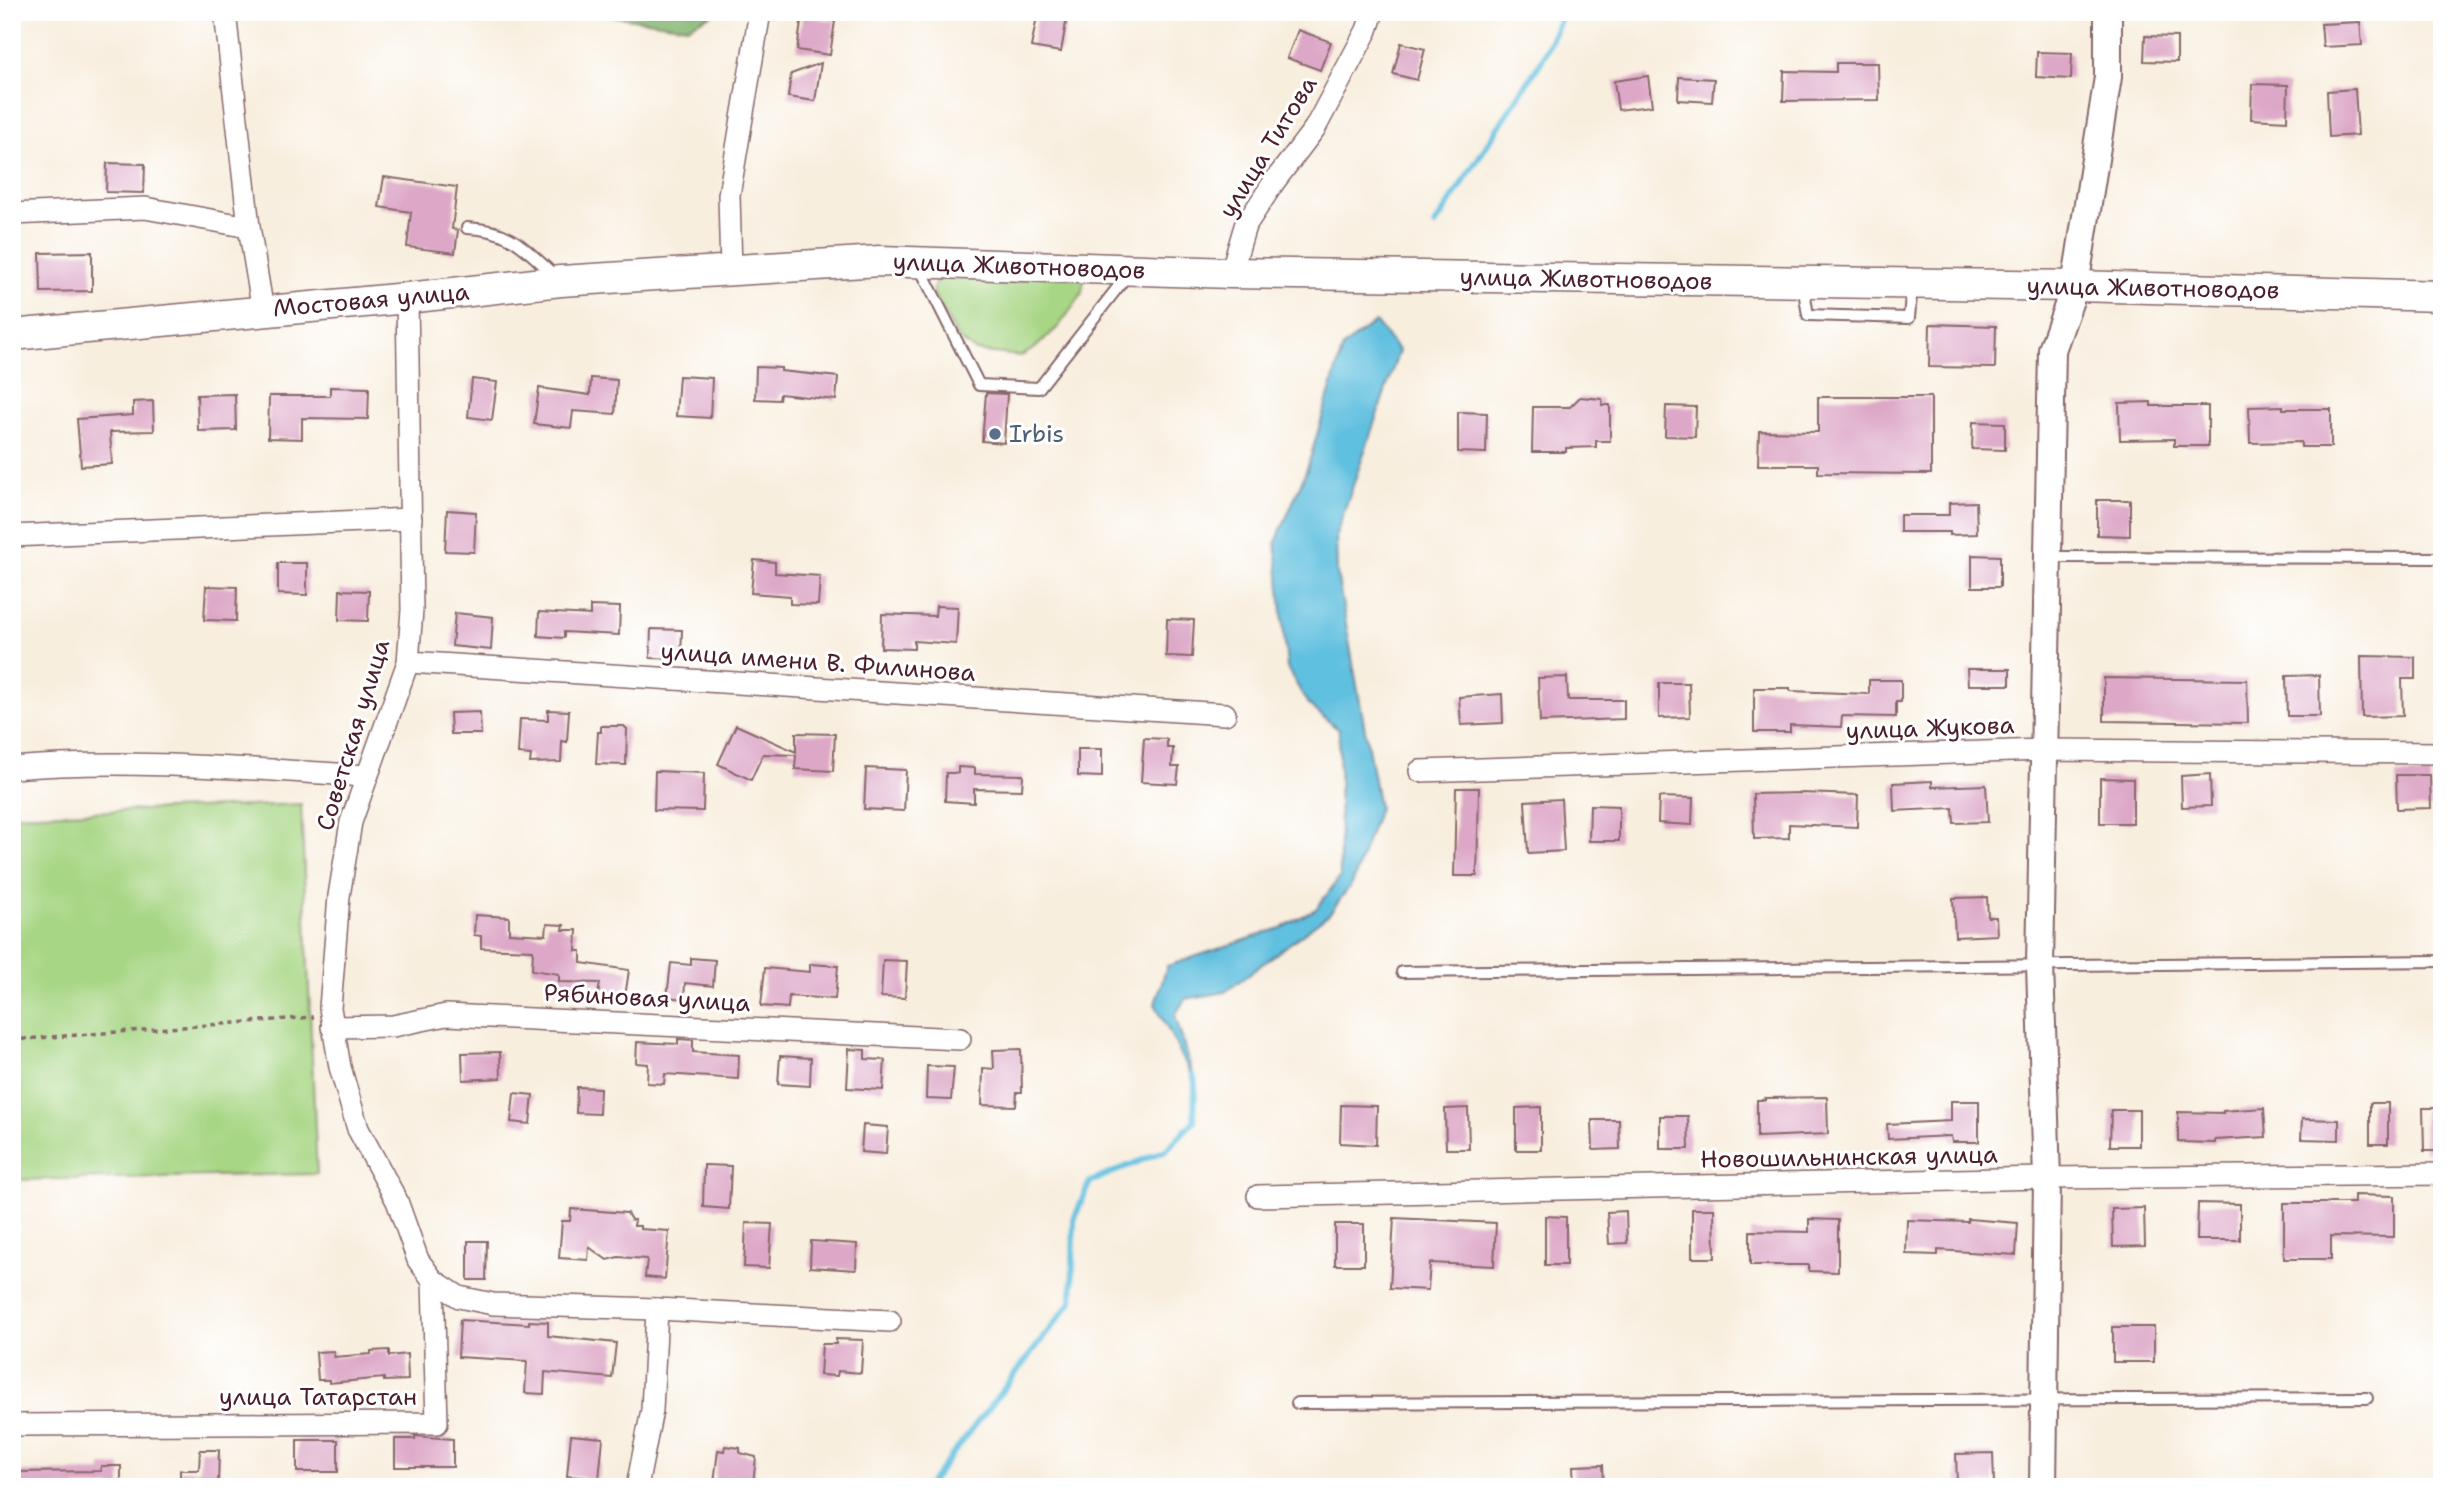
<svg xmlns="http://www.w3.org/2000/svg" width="2454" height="1499" viewBox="0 0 2454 1499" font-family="'Shantell Sans',sans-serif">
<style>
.green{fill:#a7d684;stroke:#787a58;stroke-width:2}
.forest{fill:#85b772;stroke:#686b4e;stroke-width:2}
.water{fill:#61c0df;stroke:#567085;stroke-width:2}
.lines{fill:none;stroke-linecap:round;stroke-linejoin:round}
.stream{stroke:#61c0df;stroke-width:6}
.building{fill:#dda8c7}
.service-casing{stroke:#87676a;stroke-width:14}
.minor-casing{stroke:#87676a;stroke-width:24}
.tertiary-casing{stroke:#87676a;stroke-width:30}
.secondary-casing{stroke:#87676a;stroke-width:33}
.path{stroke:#87676a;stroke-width:3.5;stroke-dasharray:5 5;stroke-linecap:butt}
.service{stroke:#fff;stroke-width:10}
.minor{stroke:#fff;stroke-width:21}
.tertiary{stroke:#fff;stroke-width:26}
.secondary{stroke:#fff;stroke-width:30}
.service-dot{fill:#5c6f8a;stroke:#fff;stroke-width:2.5}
.labels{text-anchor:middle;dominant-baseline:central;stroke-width:6;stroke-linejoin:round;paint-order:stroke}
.street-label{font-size:24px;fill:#4a1f2b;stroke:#fff}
.service-label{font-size:24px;fill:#4e5e75;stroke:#fff;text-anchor:start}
</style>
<rect width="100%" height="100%" fill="#fff"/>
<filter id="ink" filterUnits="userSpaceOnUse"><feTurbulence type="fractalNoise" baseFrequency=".0143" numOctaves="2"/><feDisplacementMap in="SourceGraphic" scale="14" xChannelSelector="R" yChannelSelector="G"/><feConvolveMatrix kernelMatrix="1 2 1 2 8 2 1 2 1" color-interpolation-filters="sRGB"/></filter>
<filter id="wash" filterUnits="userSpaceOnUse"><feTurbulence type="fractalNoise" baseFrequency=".00686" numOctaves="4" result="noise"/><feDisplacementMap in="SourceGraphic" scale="28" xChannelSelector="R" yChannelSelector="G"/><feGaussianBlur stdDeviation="1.57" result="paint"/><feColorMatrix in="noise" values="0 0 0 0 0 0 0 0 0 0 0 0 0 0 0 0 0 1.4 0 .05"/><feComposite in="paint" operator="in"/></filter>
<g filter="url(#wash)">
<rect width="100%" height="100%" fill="#f8eede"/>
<g class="green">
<polygon points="944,273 1085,277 1081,295 1059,326 1034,349 1021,356 976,351 958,338 933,293 935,283"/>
<polygon points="301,804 317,1174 12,1180 12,815"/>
</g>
<polygon class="forest" points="585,12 717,12 687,27"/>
<polygon class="water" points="1375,322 1399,351 1336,535 1337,574 1379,808 1353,882 1329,914 1225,992 1185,999 1175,1015 1195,1082 1155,1004 1167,966 1281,928 1316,909 1340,877 1339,730 1308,704 1287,668 1276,542 1307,469 1343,347"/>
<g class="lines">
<g class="stream">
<polyline points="1435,225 1542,60 1564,12"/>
<polyline points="927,1487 1072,1301 1074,1219 1090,1182 1166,1150 1194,1121 1195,1082 1193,1075"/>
</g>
</g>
<g id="blocks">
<g class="building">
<polygon points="1038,12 1067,17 1061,52 1031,47"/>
<polygon points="802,16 835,21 830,55 797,50"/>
<polygon points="2360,22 2362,45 2323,47 2321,24"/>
<polygon points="1298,30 1331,42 1320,70 1287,58"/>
<polygon points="2145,36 2177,37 2177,62 2144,61"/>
<polygon points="1401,43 1425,49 1417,80 1393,74"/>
<polygon points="2037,52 2072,53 2071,79 2036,77"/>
<polygon points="821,63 815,101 788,97 791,74"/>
<polygon points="1836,63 1878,63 1879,100 1783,101 1784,71 1836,72"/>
<polygon points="1648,76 1652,106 1618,110 1614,81"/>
<polygon points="1679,77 1714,79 1712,102 1678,100"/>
<polygon points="2252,84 2288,85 2287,121 2251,119"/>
<polygon points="2355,89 2358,135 2329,137 2327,91"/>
<polygon points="107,163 145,164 144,193 106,192"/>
<polygon points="384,177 457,187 452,229 458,230 455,253 407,247 411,212 379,207"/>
<polygon points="92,252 92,291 41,292 40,253"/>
<polygon points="1930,324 1996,326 1995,368 1929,367"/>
<polygon points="756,367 781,368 781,371 838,377 836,400 780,394 779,400 755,399"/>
<polygon points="679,376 712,378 710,418 676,416"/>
<polygon points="591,378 617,380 615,414 573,411 571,428 534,424 539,388 590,395"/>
<polygon points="472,379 497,382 492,420 468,417"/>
<polygon points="330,387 369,388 368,419 302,418 302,439 268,438 269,396 330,396"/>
<polygon points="986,393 1007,394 1004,443 982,441"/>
<polygon points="235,394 236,430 198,431 197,395"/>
<polygon points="1580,397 1602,399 1602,405 1610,405 1610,441 1596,441 1596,447 1566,448 1566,452 1532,452 1533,407 1570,407"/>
<polygon points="1818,397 1931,397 1931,474 1818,473 1818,465 1758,465 1759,431 1818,432"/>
<polygon points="153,401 154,431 110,432 112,464 81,466 77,419 133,415 133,402"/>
<polygon points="2151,402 2151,406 2208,406 2208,446 2174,446 2174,439 2120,440 2119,403"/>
<polygon points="1666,406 1696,407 1695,437 1665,436"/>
<polygon points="2283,406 2283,409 2331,409 2331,447 2301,447 2301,442 2250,443 2249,407"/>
<polygon points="1458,412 1487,413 1486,453 1458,452"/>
<polygon points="1973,422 2005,423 2005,450 1972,449"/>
<polygon points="2097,500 2130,500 2130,536 2097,535"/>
<polygon points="1976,502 1977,534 1950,535 1950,532 1900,532 1900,515 1949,515 1949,503"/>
<polygon points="447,510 476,512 474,552 445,551"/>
<polygon points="1972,555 2000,556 2000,587 1972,587"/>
<polygon points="754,560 775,562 775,573 820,576 818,605 790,604 790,596 751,593"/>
<polygon points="278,563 307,563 307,595 278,594"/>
<polygon points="206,586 237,587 236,621 204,620"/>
<polygon points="340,590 369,591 368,621 339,620"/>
<polygon points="590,606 620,607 619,635 564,632 564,638 538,636 539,612 590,615"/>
<polygon points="936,606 958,607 956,644 914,641 914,649 881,648 882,614 935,616"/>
<polygon points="455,613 493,617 491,650 452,646"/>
<polygon points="1167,619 1194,620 1192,657 1166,656"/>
<polygon points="651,629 682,630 681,659 650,658"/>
<polygon points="2361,656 2415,657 2415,679 2402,679 2403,716 2362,717"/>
<polygon points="1967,669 2010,669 2010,685 1968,685"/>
<polygon points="2319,675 2320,716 2287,716 2286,676"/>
<polygon points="1567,677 1568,700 1624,700 1624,719 1540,722 1538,678"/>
<polygon points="2104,678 2247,680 2248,723 2104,721"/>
<polygon points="1869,680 1901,680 1901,702 1896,702 1896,717 1842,716 1841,727 1790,725 1790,732 1754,732 1754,688 1790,688 1790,691 1869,694"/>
<polygon points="1659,683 1689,683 1690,717 1659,718"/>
<polygon points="1502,694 1503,723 1461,725 1459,697"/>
<polygon points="548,710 569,711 567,742 562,741 561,762 530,763 531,755 518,754 520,719 548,720"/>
<polygon points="480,712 481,734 451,734 450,713"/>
<polygon points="736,725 796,752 796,733 835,734 833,771 795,769 796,755 763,754 751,780 718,764"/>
<polygon points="601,726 624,726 627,729 626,765 596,764 598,732 601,732"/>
<polygon points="1144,738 1167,739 1167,748 1173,748 1172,767 1179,767 1177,784 1141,782"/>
<polygon points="1078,749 1102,749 1102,777 1078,776"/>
<polygon points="958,767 975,768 975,774 1023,775 1022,790 974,789 974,803 945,801 946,773 958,773"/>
<polygon points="866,768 906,770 904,811 864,809"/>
<polygon points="655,771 704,773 703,811 654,810"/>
<polygon points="2210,774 2211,806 2182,807 2181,776"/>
<polygon points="2396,775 2430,775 2431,808 2397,809"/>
<polygon points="2100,778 2133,779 2133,823 2100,823"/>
<polygon points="1932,781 1932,787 1986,785 1988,822 1954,823 1953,808 1894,811 1893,783"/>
<polygon points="1456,788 1479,788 1477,876 1454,876"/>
<polygon points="1801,793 1858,795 1857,827 1789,824 1789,838 1754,839 1753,794"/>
<polygon points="1659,797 1693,798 1692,825 1658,823"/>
<polygon points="1561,799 1564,851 1528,853 1525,801"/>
<polygon points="1590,805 1619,806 1619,841 1589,841"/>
<polygon points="1987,897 1988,917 1996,917 1997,935 1955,937 1953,898"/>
<polygon points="475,915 509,917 509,933 546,935 547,924 564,925 563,930 577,930 576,951 581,951 581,963 629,970 624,1004 597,1001 600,983 559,982 559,974 532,970 533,950 481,948 481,936 474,935"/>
<polygon points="691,958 715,960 713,986 685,983 684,999 667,997 671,963 691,965"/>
<polygon points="883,960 907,961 905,998 881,997"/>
<polygon points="810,964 838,966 835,999 789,996 788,1008 761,1006 765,968 810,972"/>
<polygon points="678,1039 693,1040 693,1052 739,1055 738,1079 665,1074 664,1084 647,1083 648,1064 636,1063 637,1042 678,1044"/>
<polygon points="849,1049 865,1050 865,1059 885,1060 883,1090 847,1088"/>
<polygon points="1021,1049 1022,1092 1017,1092 1016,1106 982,1105 983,1068 994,1069 993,1050"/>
<polygon points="500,1052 501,1078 463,1080 462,1053"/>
<polygon points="780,1056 811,1058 810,1086 778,1084"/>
<polygon points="927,1066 954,1067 951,1100 926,1099"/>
<polygon points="577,1087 600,1088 599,1114 576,1113"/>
<polygon points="514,1093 533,1095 530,1124 511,1122"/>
<polygon points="1827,1097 1828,1134 1757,1137 1757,1100 1765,1100 1765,1098"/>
<polygon points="1951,1101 1979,1101 1979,1142 1952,1142 1951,1136 1888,1139 1887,1124 1951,1121"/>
<rect x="2370" y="1103" width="18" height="41"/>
<polygon points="1341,1105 1377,1106 1376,1145 1340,1143"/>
<polygon points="1541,1107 1541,1150 1516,1150 1516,1108"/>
<polygon points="1468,1108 1469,1149 1446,1149 1445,1109"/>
<polygon points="2264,1108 2266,1137 2215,1140 2215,1143 2178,1142 2178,1112 2223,1113 2223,1111"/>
<polygon points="2423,1108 2442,1108 2442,1151 2424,1151"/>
<polygon points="2111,1110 2139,1110 2139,1146 2110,1146"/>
<polygon points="1660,1116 1688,1116 1689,1149 1660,1149"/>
<polygon points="2302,1119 2339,1120 2339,1140 2301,1139"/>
<polygon points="1592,1120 1619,1120 1620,1149 1593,1150"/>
<polygon points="863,1125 888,1127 886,1154 861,1152"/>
<polygon points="704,1165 731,1166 729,1209 703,1207"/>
<polygon points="2354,1195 2394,1196 2394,1237 2331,1236 2331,1259 2284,1259 2284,1203 2354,1203"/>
<polygon points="2198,1203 2240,1204 2240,1240 2197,1240"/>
<polygon points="2144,1208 2145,1246 2113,1247 2112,1209"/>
<polygon points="571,1209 627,1213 631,1220 635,1220 634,1226 640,1226 640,1229 669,1231 665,1279 645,1277 647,1259 618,1257 607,1260 589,1247 588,1260 559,1258 562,1221 570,1221"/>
<polygon points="1692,1209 1714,1209 1715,1258 1692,1258"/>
<polygon points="1626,1211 1627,1243 1609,1244 1607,1212"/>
<polygon points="1545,1216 1566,1217 1566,1265 1545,1265"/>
<polygon points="1394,1218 1496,1223 1494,1266 1430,1263 1428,1290 1390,1288"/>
<polygon points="1809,1219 1838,1220 1838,1272 1809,1271 1809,1265 1750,1265 1750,1231 1809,1232"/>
<polygon points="1968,1219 2018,1223 2016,1255 1938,1250 1938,1255 1906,1254 1907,1220 1968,1222"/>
<polygon points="746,1223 772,1224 769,1268 744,1267"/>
<rect x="1335" y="1224" width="29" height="41"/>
<polygon points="468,1241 487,1241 486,1280 468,1280"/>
<polygon points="811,1241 857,1244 856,1270 810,1267"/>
<polygon points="460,1320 529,1324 529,1321 548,1322 548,1336 616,1343 612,1378 545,1372 544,1394 525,1393 527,1361 458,1357"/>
<rect x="2113" y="1327" width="41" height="35"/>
<polygon points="836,1339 863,1340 861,1373 838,1371 837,1376 820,1375 822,1344 836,1344"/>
<polygon points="389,1350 389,1356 407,1354 408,1380 384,1381 384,1378 329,1383 329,1380 318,1380 316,1352 334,1351 334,1357 371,1354 371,1351"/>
<polygon points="571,1435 603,1438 599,1479 567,1476"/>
<polygon points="415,1436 453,1439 453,1467 395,1467 395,1439 415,1439"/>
<rect x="297" y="1440" width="41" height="32"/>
<polygon points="725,1446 740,1448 740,1453 756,1457 753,1484 744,1484 744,1487 714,1483 718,1450 724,1451"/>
<polygon points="200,1450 219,1450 218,1487 180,1487 180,1470 199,1470"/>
<polygon points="1993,1453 1994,1483 1957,1484 1956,1454"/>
<polygon points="1603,1465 1604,1487 1574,1487 1573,1466"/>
<polygon points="101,1466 121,1466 121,1487 12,1487 12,1472 101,1471"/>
</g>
</g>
</g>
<g filter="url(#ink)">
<use href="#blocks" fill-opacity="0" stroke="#87676a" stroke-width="2"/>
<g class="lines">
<defs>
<g id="service">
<path d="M467 228C513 230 524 248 556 277"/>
<polyline points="918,264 979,385 1039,388 1129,273"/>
<polyline points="1803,285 1808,315 1909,318 1912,284"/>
<polyline points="2048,557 2442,558"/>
<polyline points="1402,972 2442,961"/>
<polyline points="1297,1403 2367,1398"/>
</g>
<g id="minor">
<polyline points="225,12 249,227 263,311"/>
<polyline points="12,214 145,208 249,227"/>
<polyline points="731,271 729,195 760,12"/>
<polyline points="1231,273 1245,226 1274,182 1315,128 1367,30 1373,12"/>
<polyline points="407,298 412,610 408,662 351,822 339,896 330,1008 340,1067 358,1129 397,1201 418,1260 433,1280"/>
<polyline points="12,536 411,519"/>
<polyline points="408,662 1225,714"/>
<path d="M12 768C129 758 249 769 366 776"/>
<polyline points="1420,771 2043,750 2442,753"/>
<polyline points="332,1027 393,1026 446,1015 960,1039"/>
<polyline points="1258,1196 2047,1178 2442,1174"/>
<polyline points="12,1425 437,1423 433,1280 459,1297 493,1304 657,1309 890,1321"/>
<polyline points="637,1487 652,1410 657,1309"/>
</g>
<polyline id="tertiary" points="2043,1487 2047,1178 2040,965 2052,350 2075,286 2108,77 2108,12"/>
<polyline id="secondary" points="12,335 407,298 561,281 880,261 1231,273 2075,286 2442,296"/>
</defs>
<use href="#service" class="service-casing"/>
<use href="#minor" class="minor-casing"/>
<use href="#tertiary" class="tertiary-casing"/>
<use href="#secondary" class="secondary-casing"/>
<polyline class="path" points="12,1040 314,1017"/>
<use href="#service" class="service"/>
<use href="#minor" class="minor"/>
<use href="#tertiary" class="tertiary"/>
<use href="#secondary" class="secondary"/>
</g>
</g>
<circle class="service-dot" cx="995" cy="434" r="7"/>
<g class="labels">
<g class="street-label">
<text transform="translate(1268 147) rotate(-58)">улица Титова</text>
<text transform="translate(1019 266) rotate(2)">улица Животноводов</text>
<text transform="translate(1586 279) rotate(1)">улица Животноводов</text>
<text transform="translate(2153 288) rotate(1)">улица Животноводов</text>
<text transform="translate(371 300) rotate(-5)">Мостовая улица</text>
<text transform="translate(818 662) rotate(4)">улица имени В. Филинова</text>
<text transform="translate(1930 728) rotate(-2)">улица Жукова</text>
<text transform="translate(353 735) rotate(-73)">Советская улица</text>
<text transform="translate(647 998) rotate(3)">Рябиновая улица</text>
<text transform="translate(1849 1157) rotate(-1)">Новошильнинская улица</text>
<text x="318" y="1397">улица Татарстан</text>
</g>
<g class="service-label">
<text x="1009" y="434">Irbis</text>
</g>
</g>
<rect width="2454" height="1499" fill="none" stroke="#fff" stroke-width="42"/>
</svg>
